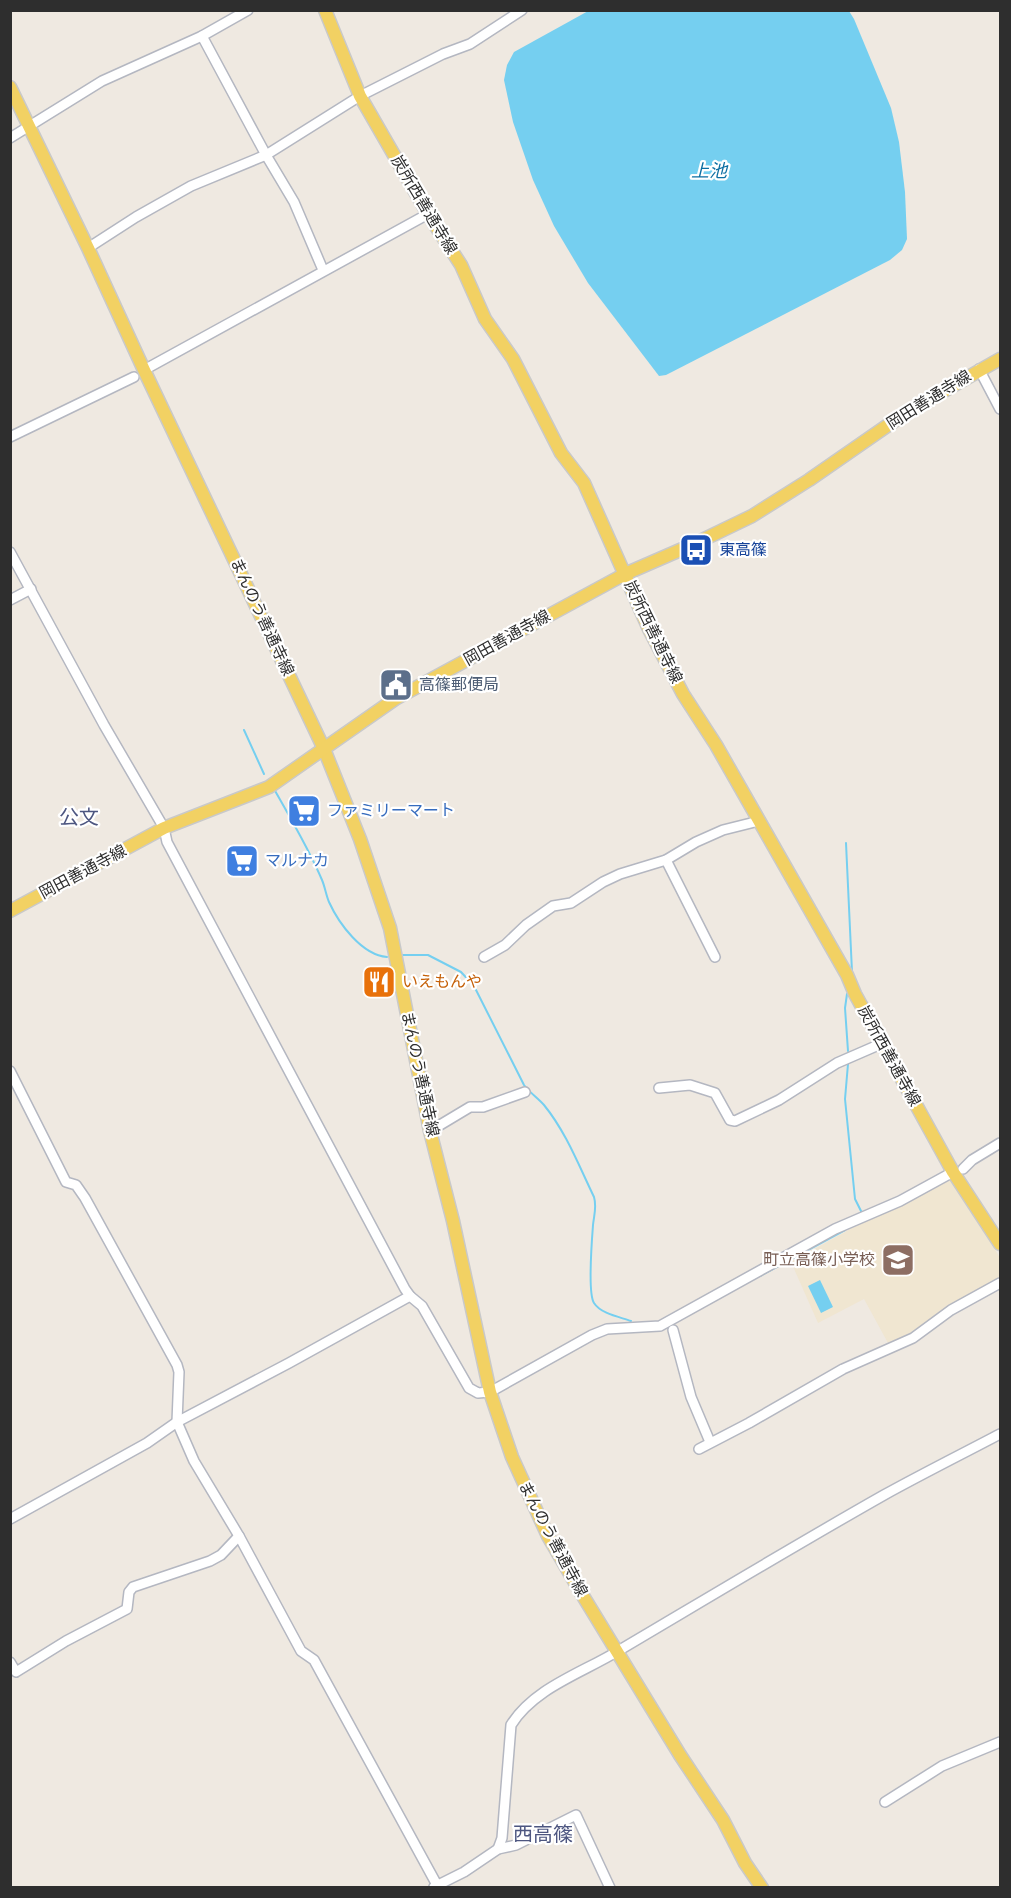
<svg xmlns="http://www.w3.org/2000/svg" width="1011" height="1898" viewBox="0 0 1011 1898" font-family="'Source Sans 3','Noto Sans JP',sans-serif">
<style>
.education{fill:#f0e6d1}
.water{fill:#75cff0}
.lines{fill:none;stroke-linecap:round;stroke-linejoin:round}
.stream{stroke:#75cff0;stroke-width:2}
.minor-casing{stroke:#b4b7c1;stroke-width:12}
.major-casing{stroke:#c9c9c9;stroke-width:15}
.minor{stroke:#fff;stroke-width:9}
.major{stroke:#f2d163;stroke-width:12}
.labels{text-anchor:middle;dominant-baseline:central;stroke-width:4.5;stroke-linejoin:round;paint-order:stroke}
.street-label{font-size:16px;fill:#2e2e2e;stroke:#fff}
.transit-label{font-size:16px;fill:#164399;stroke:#fff;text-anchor:start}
.service-label{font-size:16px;fill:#4e5e75;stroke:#fff;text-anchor:start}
.shop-label{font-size:16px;fill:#366cbe;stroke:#fff;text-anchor:start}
.food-label{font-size:16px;fill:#c56008;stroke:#fff;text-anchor:start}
.education-label{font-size:16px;fill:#785e54;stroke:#fff;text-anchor:end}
.water-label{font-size:18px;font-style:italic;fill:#0d6fa3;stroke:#fff}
.quarter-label{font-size:20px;fill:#4d5680;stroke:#fff}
</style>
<rect width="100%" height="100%" fill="#efe9e1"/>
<polygon class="education" points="953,1179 1000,1258 1000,1281 910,1335 888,1343 864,1299 818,1323 791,1262 863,1222"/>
<g class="water">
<polygon points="590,10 849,11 854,19 891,108 899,142 905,192 907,239 902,250 890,260 666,375 659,376 588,283 554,226 533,180 513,122 504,80 507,65 514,52"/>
<polygon points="820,1280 833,1307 821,1313 808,1286"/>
</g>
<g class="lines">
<g class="stream">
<polyline points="244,730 264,774"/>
<path d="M274 789C291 819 309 849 322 880 325 887 326 895 329 902 339 924 362 955 387 957"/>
<polyline points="846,843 852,972"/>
<path d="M400 955H428L461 972 474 986 524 1085C530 1093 538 1098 544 1105 566 1132 579 1166 594 1197 597 1207 594 1215 593 1225 592 1238 588 1294 594 1303 601 1314 620 1317 631 1321"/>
<polyline points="847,994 845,1008 848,1051"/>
<polyline points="848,1064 845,1099 855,1199 862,1213"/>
<polyline points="760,1276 845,1230"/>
<polyline points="642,1331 657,1331"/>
</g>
<defs>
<g id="minor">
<polyline points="202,36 266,155 294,202 323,270"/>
<polyline points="10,138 102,81 202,36 248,10"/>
<polyline points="88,248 136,217 191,186 266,155 360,96 443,54 470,44 522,10"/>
<polyline points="979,369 1000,409"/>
<polyline points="144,370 428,214"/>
<polyline points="10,437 134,377"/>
<polyline points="10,552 104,725 164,828 167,842 405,1289 410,1296 422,1306 469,1388 478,1393 490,1392 592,1335 607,1329 660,1326 835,1229 900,1201 953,1172"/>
<polyline points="10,600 31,589"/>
<polyline points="666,860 715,957"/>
<polyline points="484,957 505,945 526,925 553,906 571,903 603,882 620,874 666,860 696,842 723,830 759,821"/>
<polyline points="10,1071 66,1182 76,1185 85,1198 177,1365 179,1372 177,1422 194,1461 239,1536 301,1651 314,1660 437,1885"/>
<polyline points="659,1088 690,1085 715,1093 730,1120 735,1121 779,1100 837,1063 883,1043"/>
<polyline points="430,1131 470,1107 483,1107 525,1092"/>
<polyline points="963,1169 972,1160 1000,1143"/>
<polyline points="673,1330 691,1397 710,1442"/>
<polyline points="699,1449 749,1423 843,1369 913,1338 951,1310 1000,1283"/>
<polyline points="10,1519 147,1443 177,1422 289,1363 410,1296"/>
<polyline points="10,1662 16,1672 66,1641 127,1609 129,1592 133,1587 210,1561 221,1555 239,1536"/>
<polyline points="885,1802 942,1766 1000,1742"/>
<path d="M498 1849 502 1838 511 1725C534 1688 582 1673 618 1651 706 1599 794 1546 884 1495 922 1474 962 1454 1000 1434"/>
<polyline points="434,1887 464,1872 498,1849 516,1845 576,1815 610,1888"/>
</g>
<g id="major">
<polyline points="325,10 360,96 428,214 461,265 485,319 513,359 561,453 584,483 649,629 683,694 716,745 847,975 855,994 953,1172 1000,1244"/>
<polyline points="10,87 88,248 144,370 324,749 360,839 390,928 430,1131 453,1221 490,1392 512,1457 548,1536 580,1591 680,1755 723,1820 745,1863 762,1888"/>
<polyline points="10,911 164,828 269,787 395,699 625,574 694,544 752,516 809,480 907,412 1000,359"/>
</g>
</defs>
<use href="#minor" class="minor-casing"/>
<use href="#major" class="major-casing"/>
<use href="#minor" class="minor"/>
<use href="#major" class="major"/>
</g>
<defs>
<symbol id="bus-square" viewBox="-11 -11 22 22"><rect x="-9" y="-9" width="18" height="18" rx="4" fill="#1a4fb4" stroke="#fff"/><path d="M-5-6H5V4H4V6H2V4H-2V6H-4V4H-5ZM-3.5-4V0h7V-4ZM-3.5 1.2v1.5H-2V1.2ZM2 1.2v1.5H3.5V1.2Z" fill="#fff"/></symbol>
<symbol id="civic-square" viewBox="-11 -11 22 22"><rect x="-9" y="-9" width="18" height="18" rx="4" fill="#5c6f8a" stroke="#fff"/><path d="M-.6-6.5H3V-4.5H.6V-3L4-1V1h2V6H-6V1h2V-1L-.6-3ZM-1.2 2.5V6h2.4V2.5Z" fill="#fff"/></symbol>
<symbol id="supermarket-square" viewBox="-11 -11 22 22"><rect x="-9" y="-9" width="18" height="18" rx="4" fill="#3f7fe0" stroke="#fff"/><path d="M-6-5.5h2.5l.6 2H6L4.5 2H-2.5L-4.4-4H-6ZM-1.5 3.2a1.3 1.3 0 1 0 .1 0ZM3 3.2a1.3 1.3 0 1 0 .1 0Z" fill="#fff"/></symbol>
<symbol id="restaurant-square" viewBox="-11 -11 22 22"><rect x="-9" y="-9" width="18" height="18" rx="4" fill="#e8710a" stroke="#fff"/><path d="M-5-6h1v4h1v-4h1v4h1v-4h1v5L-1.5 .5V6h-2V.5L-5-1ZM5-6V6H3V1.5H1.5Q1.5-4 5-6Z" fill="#fff"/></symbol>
<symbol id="school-square" viewBox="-11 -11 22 22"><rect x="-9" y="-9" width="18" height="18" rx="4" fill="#8d6e63" stroke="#fff"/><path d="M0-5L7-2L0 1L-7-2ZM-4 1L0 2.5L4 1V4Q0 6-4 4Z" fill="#fff"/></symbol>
</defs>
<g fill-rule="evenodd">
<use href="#bus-square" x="677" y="531" width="38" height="38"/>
<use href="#civic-square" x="377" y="666" width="38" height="38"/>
<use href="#supermarket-square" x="285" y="792" width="38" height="38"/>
<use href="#supermarket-square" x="223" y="842" width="38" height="38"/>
<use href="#restaurant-square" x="360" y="963" width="38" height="38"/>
<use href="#school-square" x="879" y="1241" width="38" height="38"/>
</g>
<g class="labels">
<g class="street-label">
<text transform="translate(424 205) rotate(59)">炭所西善通寺線</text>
<text transform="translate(929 400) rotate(-32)">岡田善通寺線</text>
<text transform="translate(262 617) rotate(65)">まんのう善通寺線</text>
<text transform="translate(653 632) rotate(64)">炭所西善通寺線</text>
<text transform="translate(507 638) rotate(-29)">岡田善通寺線</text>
<text transform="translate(83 872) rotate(-28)">岡田善通寺線</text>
<text transform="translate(889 1056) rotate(61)">炭所西善通寺線</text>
<text transform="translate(420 1074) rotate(78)">まんのう善通寺線</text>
<text transform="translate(553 1539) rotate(62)">まんのう善通寺線</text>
</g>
<g class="transit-label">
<text x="719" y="550">東高篠</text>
</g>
<g class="service-label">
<text x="419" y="685">高篠郵便局</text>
</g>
<g class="shop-label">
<text x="327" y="811">ファミリーマート</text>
<text x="265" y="861">マルナカ</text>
</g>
<g class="food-label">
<text x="402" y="982">いえもんや</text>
</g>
<g class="education-label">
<text x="875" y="1260">町立高篠小学校</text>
</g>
<g class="water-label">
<text x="709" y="171">上池</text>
</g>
<g class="quarter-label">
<text x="79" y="818">公文</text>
<text x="543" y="1835">西高篠</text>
</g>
</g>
<rect width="1011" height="1898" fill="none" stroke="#2e2e2e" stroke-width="24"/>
</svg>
